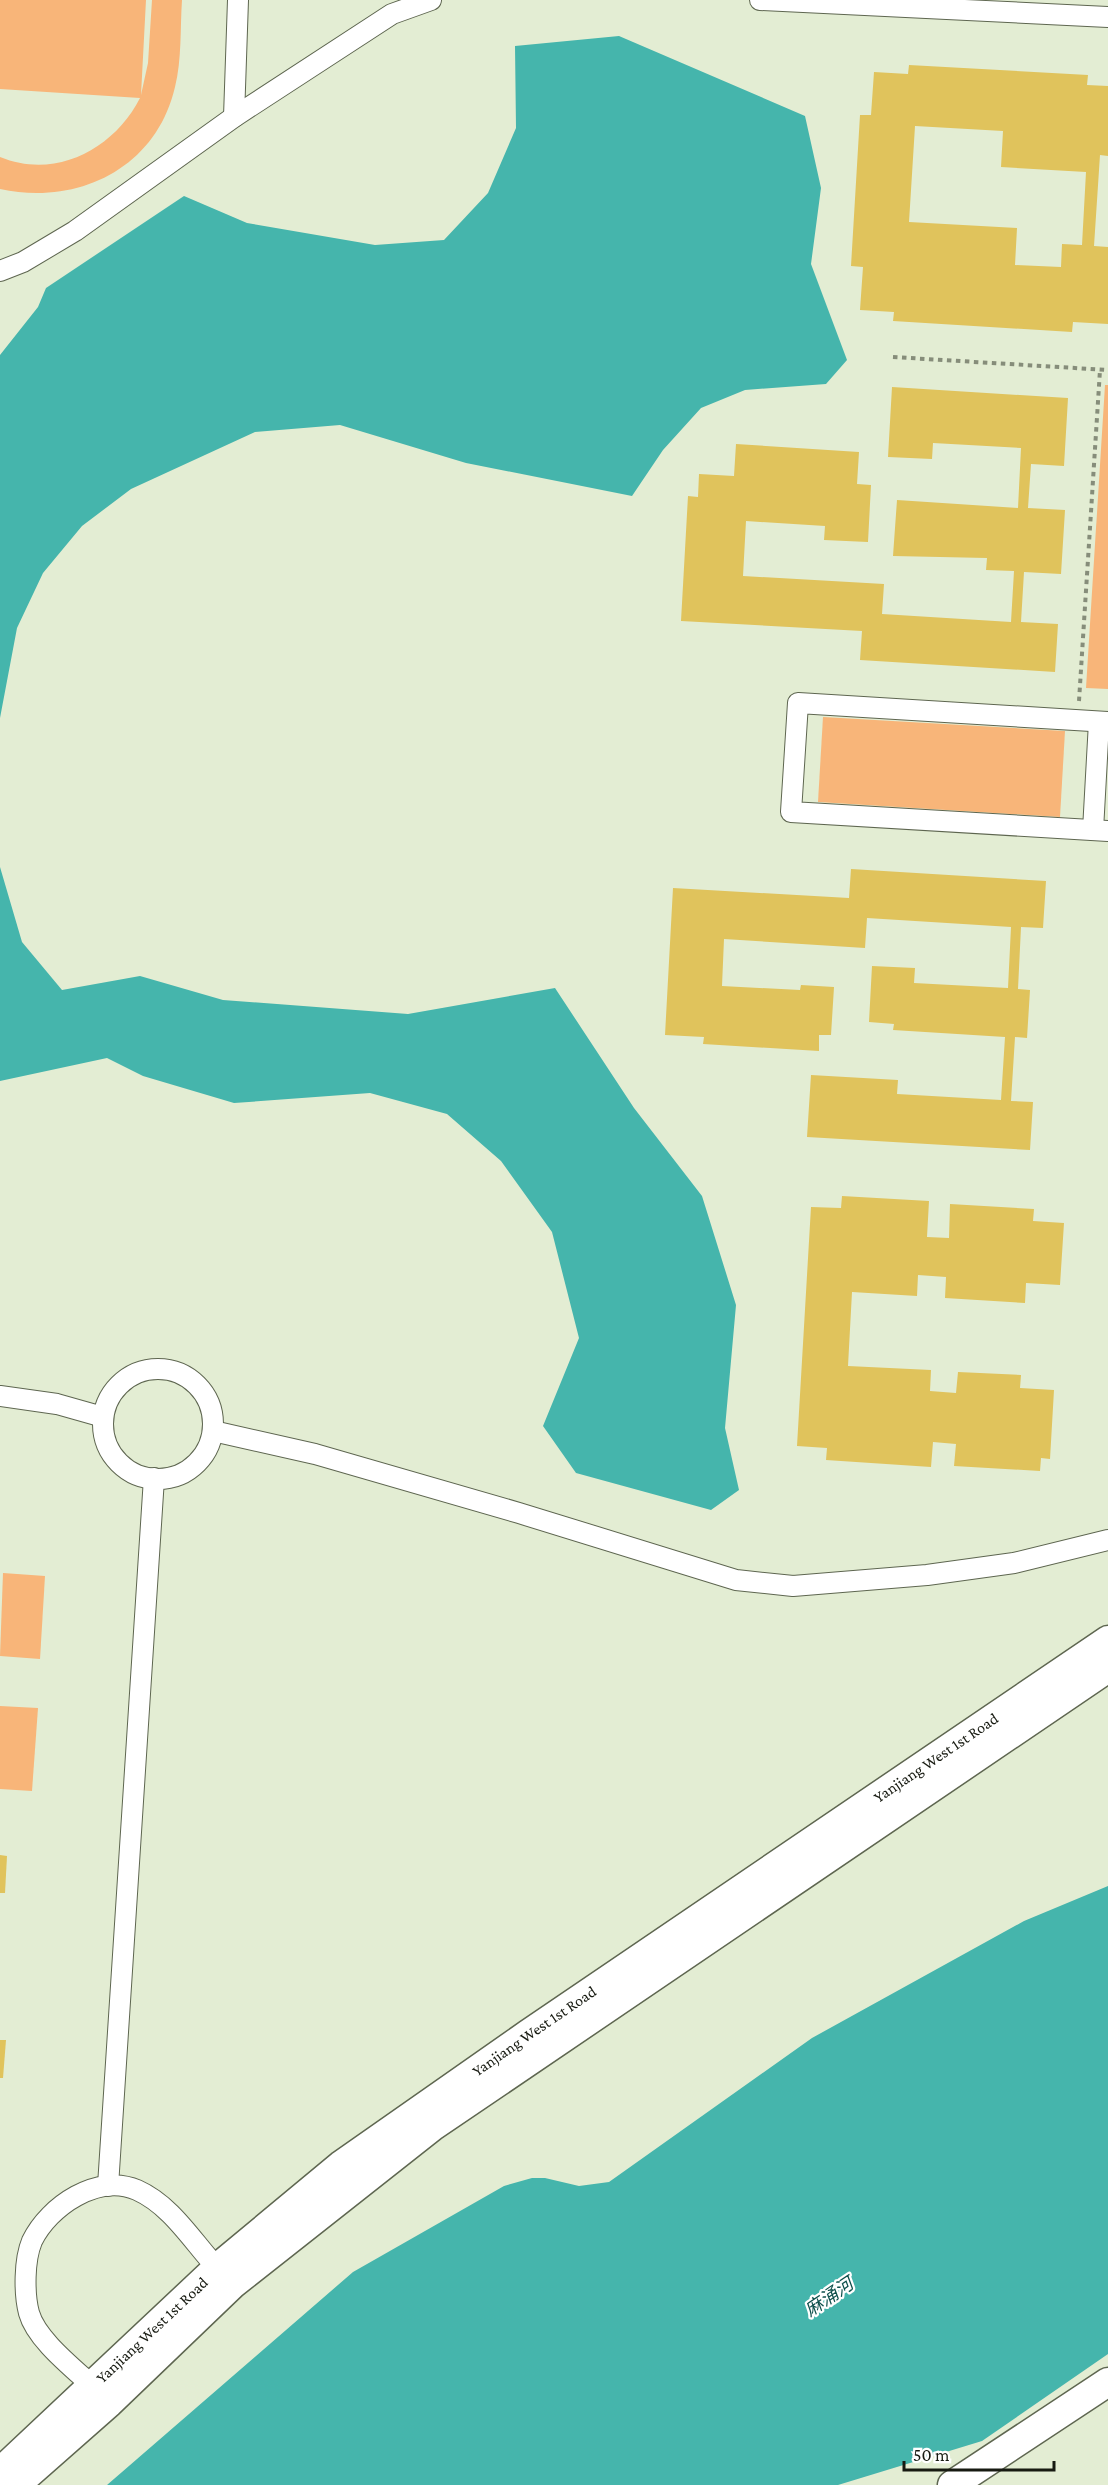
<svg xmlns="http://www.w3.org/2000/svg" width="1108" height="2485" viewBox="0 0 1108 2485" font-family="'Crimson Pro','Noto Sans SC',serif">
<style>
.green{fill:#f8b579}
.water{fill:#45b5ac}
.building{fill:#e0c35c;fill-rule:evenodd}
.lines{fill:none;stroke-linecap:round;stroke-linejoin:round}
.street-casing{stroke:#5e6650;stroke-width:22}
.secondary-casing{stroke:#5e6650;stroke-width:31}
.path{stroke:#868d7a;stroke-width:4;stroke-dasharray:4.5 4.5;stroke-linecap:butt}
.street{stroke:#fff;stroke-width:20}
.secondary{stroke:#fff;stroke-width:28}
.labels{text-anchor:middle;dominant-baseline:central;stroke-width:4.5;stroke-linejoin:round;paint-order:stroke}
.street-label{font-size:16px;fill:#171a11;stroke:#fff}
.water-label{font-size:18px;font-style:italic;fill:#0d4f4b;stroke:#fff}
</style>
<rect width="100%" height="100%" fill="#e3edd3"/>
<g class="green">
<path d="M0 0H146L141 95 148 63 152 0H182C180 29 182 59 175 87 156 169 77 206 0 189V157C56 180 114 149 140 98L0 89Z"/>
<polygon points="1105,385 1108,385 1108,689 1086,688"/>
<polygon points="823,717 1065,731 1060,817 818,802"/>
<polygon points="3,1573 45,1576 40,1659 0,1656"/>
<polygon points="0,1706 38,1708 32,1791 0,1789"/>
</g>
<g class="water">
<polygon points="619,36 805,116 821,188 811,264 847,360 826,384 745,390 701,408 663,450 632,496 466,463 340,425 255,432 131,489 82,526 43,573 17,628 0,718 0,355 38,307 46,288 184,196 247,223 375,245 444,240 488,193 516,128 515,46"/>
<polygon points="0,867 22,942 62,990 140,976 223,1000 408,1014 555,988 634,1108 702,1196 736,1305 725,1428 739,1490 711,1510 576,1473 543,1426 579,1338 552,1232 501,1161 447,1114 370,1093 234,1103 143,1076 107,1058 0,1081"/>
<polygon points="1108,1886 1108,2354 982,2441 838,2485 107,2485 353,2272 504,2186 532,2178 545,2178 579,2186 609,2182 812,2038 1024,1921"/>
</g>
<g class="building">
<path d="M909 65 1088 75 1087 85 1108 86V156L1100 155 1094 246 1108 247V324L1073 322 1072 332 893 321 894 312 860 310 863 267 851 266 860 115H871L874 72 908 74ZM915 126 1003 131 1001 167 1086 172 1082 245 1062 244 1061 267 1015 265 1017 228 909 222Z"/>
<polygon points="892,387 1068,398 1064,466 1031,464 1028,508 1065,510 1061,574 1024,572 1021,622 1058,624 1055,672 860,660 862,631 681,621 688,496 698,497 699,474 734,476 736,444 859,452 857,484 871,485 868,542 824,540 825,526 746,521 743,576 884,584 882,614 1011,622 1014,571 986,570 987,558 893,556 897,500 1018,508 1021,448 933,443 932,459 888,457"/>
<polygon points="851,869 1046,881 1043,928 1021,927 1018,989 1030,990 1027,1038 1015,1037 1011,1101 1033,1102 1030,1150 807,1137 811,1075 898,1080 897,1094 1001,1100 1005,1037 893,1030 894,1024 869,1022 872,966 915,968 914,983 1008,988 1011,927 867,918 865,948 724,939 722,986 800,990 801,985 834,987 831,1035 819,1035 819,1051 703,1044 704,1037 665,1035 673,888 849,898"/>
<polygon points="842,1196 929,1201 927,1237 949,1238 950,1204 1034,1209 1033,1221 1064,1223 1060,1285 1026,1283 1025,1303 945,1298 946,1277 918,1275 917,1296 852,1292 848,1366 931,1370 930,1391 956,1393 958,1372 1021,1375 1020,1388 1054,1390 1050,1459 1041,1458 1040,1471 954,1466 956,1444 933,1442 931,1467 826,1460 827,1448 797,1446 811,1207 841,1208"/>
<polygon points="0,1855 7,1856 5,1893 0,1893"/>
<polygon points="0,2040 6,2040 3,2078 0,2078"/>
</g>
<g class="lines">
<defs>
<g id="street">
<polyline points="760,0 1108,17"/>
<polyline points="234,117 238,0"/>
<polyline points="0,271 23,262 75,231 234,117 392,14 431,0"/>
<polyline points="1108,722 798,703 791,812 1108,831"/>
<polyline points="1093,830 1099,722"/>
<circle cx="158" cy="1424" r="55"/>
<polyline points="0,1396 57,1404 103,1417"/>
<polyline points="213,1431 315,1454 519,1513 736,1580 793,1586 927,1575 1014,1563 1108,1540"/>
<polyline points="108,2186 154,1478"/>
<path d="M101 2394C80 2373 37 2342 29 2313 24 2294 24 2260 32 2241 49 2206 98 2173 137 2190 175 2207 196 2248 224 2275"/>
</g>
<g id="secondary">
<path id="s1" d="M0 2472 217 2268 341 2165 528 2034 1108 1640"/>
<polyline points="16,2485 109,2403 233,2284 432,2127 1108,1668"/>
<polyline points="952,2485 1108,2382"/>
</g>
</defs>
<use href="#street" class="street-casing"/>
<use href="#secondary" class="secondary-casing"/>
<g class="path">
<polyline points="893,357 1108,370"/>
<polyline points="1079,701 1100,370"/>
</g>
<use href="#street" class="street"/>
<use href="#secondary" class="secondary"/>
</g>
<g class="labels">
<g class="street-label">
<text stroke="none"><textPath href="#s1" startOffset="1180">Yanjiang West 1st Road</textPath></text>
<text stroke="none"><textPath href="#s1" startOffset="694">Yanjiang West 1st Road</textPath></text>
<text stroke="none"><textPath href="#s1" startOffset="208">Yanjiang West 1st Road</textPath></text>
</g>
<g class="water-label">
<text transform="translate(829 2297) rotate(-34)">麻涌河</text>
</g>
</g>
<path d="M904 2461v9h150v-9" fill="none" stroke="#171a11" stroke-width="3"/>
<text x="913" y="2461" font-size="18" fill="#171a11" stroke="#ffffff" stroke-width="4.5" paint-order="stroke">50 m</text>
</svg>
